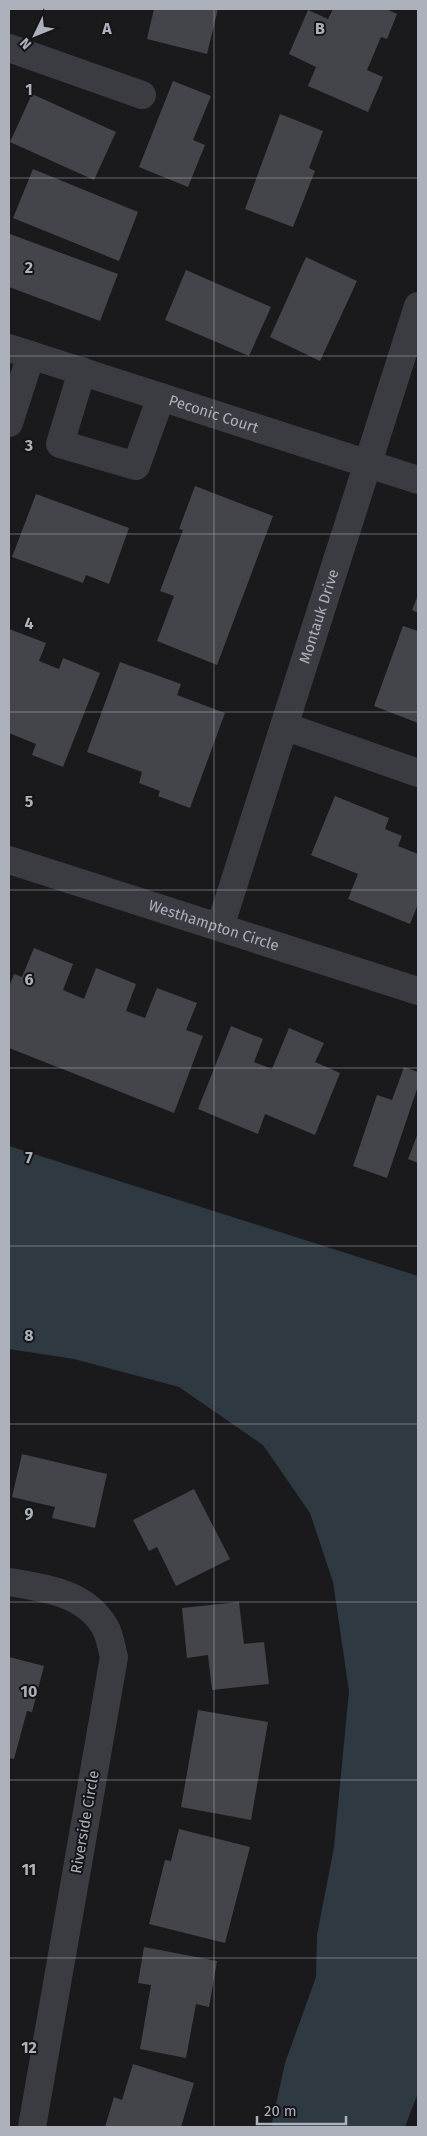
<svg xmlns="http://www.w3.org/2000/svg" width="427" height="2136" viewBox="0 0 427 2136" font-family="'Fira Sans',sans-serif">
<style>
.water{fill:#2f3942}
.building{fill:#44454a}
.lines{fill:none;stroke-linecap:round;stroke-linejoin:round}
.minor{stroke:#3b3c42;stroke-width:28}
.grid{fill:none;stroke:#acb1bc;stroke-width:1;stroke-opacity:0.55}
.labels{text-anchor:middle;dominant-baseline:central;stroke-width:4;stroke-linejoin:round;paint-order:stroke}
.street-label{font-size:15px;fill:#acb1bc;stroke:#151518}
.grid-label{font-size:16px;text-anchor:middle;font-weight:bold;fill:#acb1bc;stroke:#151518;stroke-width:4;stroke-linejoin:round;paint-order:stroke}
</style>
<rect width="100%" height="100%" fill="#1a1a1d"/>
<polygon class="water" points="9,1146 418,1276 418,2093 405,2127 271,2127 285,2063 316,1977 317,1935 334,1847 349,1691 333,1582 310,1513 263,1445 179,1387 74,1359 9,1349"/>
<g class="building">
<polygon points="154,9 218,9 207,54 147,39"/>
<polygon points="333,9 386,9 397,14 387,39 381,37 367,70 383,77 368,112 308,86 316,67 289,54 308,10 328,19"/>
<polygon points="173,81 211,96 193,140 205,145 188,187 139,167"/>
<polygon points="32,94 116,132 94,180 10,142"/>
<polygon points="280,114 323,131 309,168 315,171 293,227 245,209"/>
<polygon points="33,169 138,212 119,261 13,218"/>
<polygon points="10,234 118,274 100,321 9,287"/>
<polygon points="306,257 357,281 320,361 270,337"/>
<polygon points="186,270 271,307 249,356 165,320"/>
<polygon points="195,486 273,516 217,665 157,641 174,596 160,591 183,530 179,529"/>
<polygon points="36,494 129,528 109,584 86,575 83,583 12,557"/>
<polygon points="418,595 418,613 412,610"/>
<polygon points="403,626 418,631 418,723 374,706"/>
<polygon points="9,629 46,643 39,661 59,669 63,658 100,673 63,767 32,755 36,744 9,733"/>
<polygon points="120,662 181,684 177,695 225,713 190,808 158,796 160,791 139,783 142,772 87,752"/>
<polygon points="335,796 389,818 385,829 402,836 398,846 418,854 418,904 410,924 348,899 358,874 311,855"/>
<polygon points="34,948 73,964 63,990 84,999 96,968 136,984 126,1011 145,1018 157,988 197,1003 186,1030 203,1036 174,1113 9,1048 9,987 14,974 22,977"/>
<polygon points="231,1026 263,1039 254,1062 272,1069 289,1028 324,1043 315,1062 340,1073 315,1135 265,1114 258,1134 198,1109"/>
<polygon points="404,1067 418,1072 418,1086 387,1178 353,1166 377,1095 392,1100"/>
<polygon points="418,1133 418,1163 408,1159"/>
<polygon points="22,1454 107,1474 95,1528 52,1518 55,1507 12,1497"/>
<polygon points="194,1489 230,1559 176,1586 157,1547 149,1551 133,1520"/>
<polygon points="239,1602 244,1644 264,1642 269,1684 212,1690 208,1655 187,1658 182,1608"/>
<polygon points="9,1657 44,1666 32,1712 27,1711 14,1759 9,1758"/>
<polygon points="198,1710 268,1722 251,1820 181,1807"/>
<polygon points="179,1829 250,1847 225,1943 149,1924 165,1860 171,1861"/>
<polygon points="144,1947 217,1961 209,2007 196,2004 186,2058 140,2049 151,1985 138,1983"/>
<polygon points="133,2064 194,2083 181,2127 105,2127 114,2097 122,2100"/>
</g>
<g class="lines">
<g class="minor">
<polyline points="9,48 142,95"/>
<path id="s1" d="M9 348 418 480"/>
<polyline points="82,371 60,444 136,466 161,397"/>
<polyline points="9,423 31,355"/>
<polyline points="284,726 418,773"/>
<path id="s2" d="M9 860 418 991"/>
<path id="s3" d="M220 927 418 306"/>
<path d="M9 1582C44 1588 85 1592 105 1627 110 1635 111 1647 114 1657L32 2127"/>
</g>
</g>
<path class="grid" d="M214 9V2127M9 178H418M9 356H418M9 534H418M9 712H418M9 890H418M9 1068H418M9 1246H418M9 1424H418M9 1602H418M9 1780H418M9 1958H418"/>
<g class="labels">
<g class="street-label">
<text stroke="none"><textPath href="#s1" startOffset="215">Peconic Court</textPath></text>
<text stroke="none"><textPath href="#s3" startOffset="326">Montauk Drive</textPath></text>
<text stroke="none"><textPath href="#s2" startOffset="215">Westhampton Circle</textPath></text>
<text transform="translate(85 1822) rotate(-80)">Riverside Circle</text>
</g>
</g>
<g class="grid-label">
<text x="107" y="34">A</text>
<text x="320" y="34">B</text>
<text x="29" y="95">1</text>
<text x="29" y="273">2</text>
<text x="29" y="451">3</text>
<text x="29" y="629">4</text>
<text x="29" y="807">5</text>
<text x="29" y="985">6</text>
<text x="29" y="1163">7</text>
<text x="29" y="1341">8</text>
<text x="29" y="1519">9</text>
<text x="29" y="1697">10</text>
<text x="29" y="1875">11</text>
<text x="29" y="2053">12</text>
</g>
<rect width="427" height="2136" fill="none" stroke="#acb1bc" stroke-width="20"/>
<g transform="translate(35 35) rotate(227)" stroke="#151518" stroke-width="4" paint-order="stroke">
<path d="M0-4L9 19L0 12L-9 19Z" fill="#acb1bc"/>
<text y="-8" font-size="14" font-weight="bold" text-anchor="middle" fill="#acb1bc">N</text>
</g>
<path d="M257 2116v8h89v-8" fill="none" stroke="#acb1bc" stroke-width="2.5"/>
<text x="264" y="2116" font-size="15" fill="#acb1bc" stroke="#151518" stroke-width="4" paint-order="stroke">20 m</text>
</svg>
